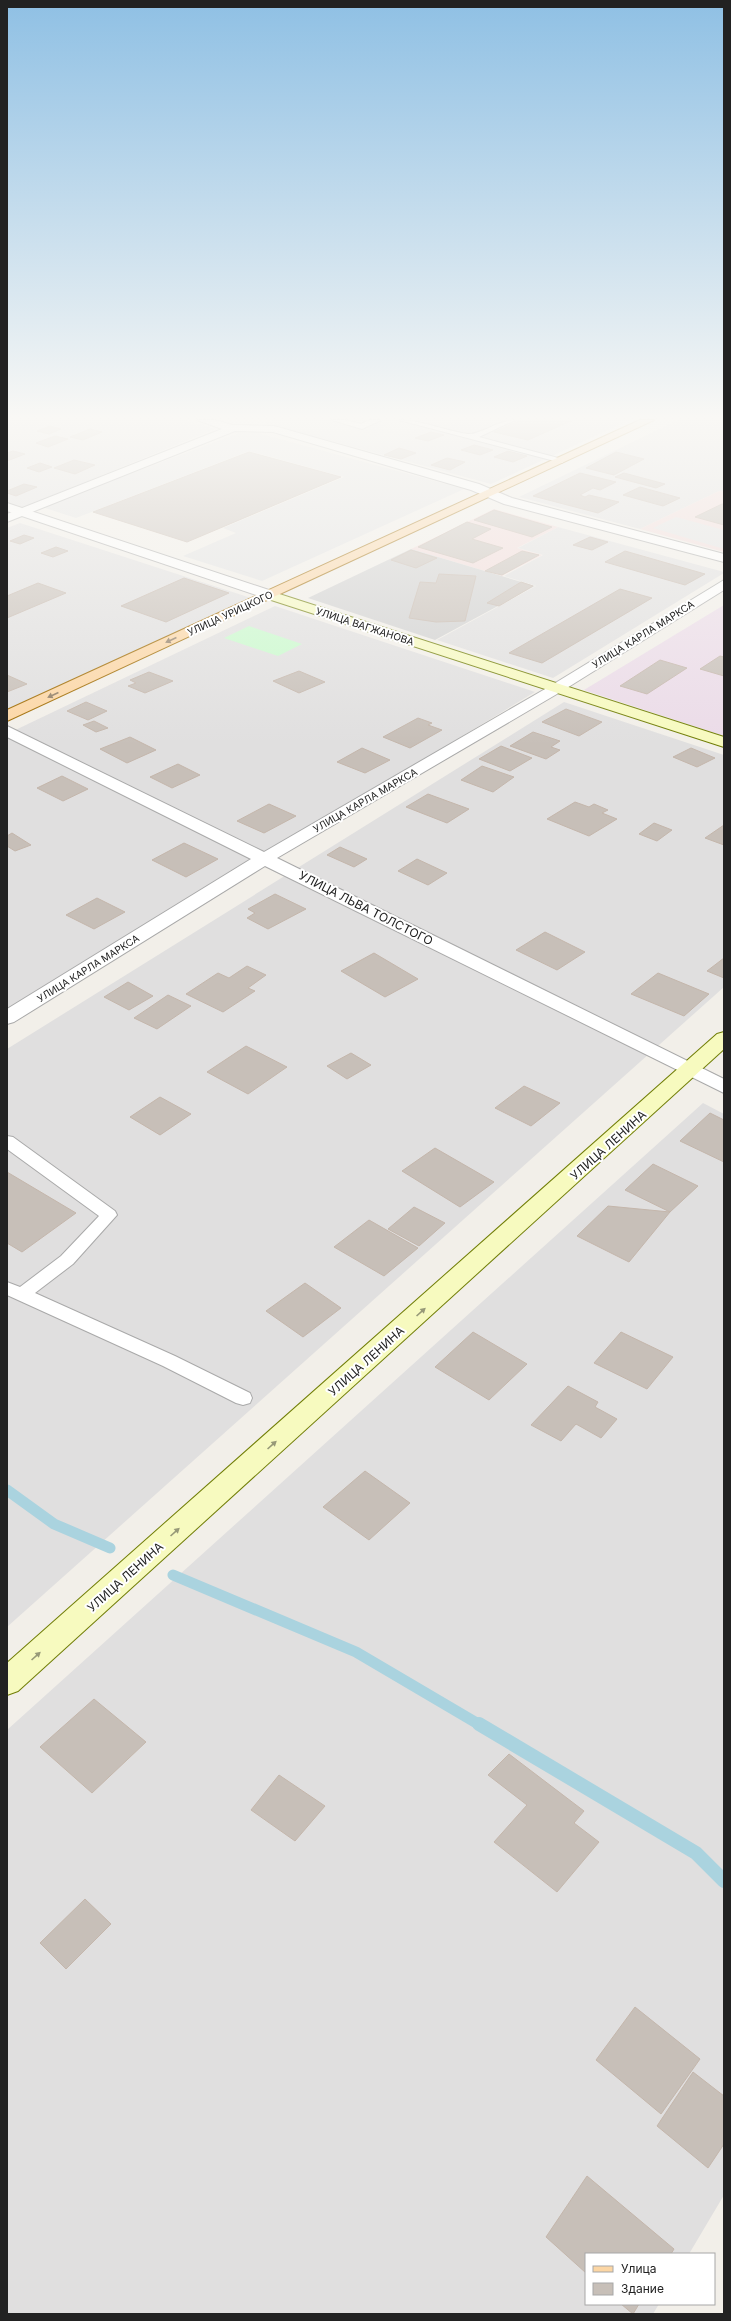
<svg xmlns="http://www.w3.org/2000/svg" width="731" height="2321" viewBox="0 0 731 2321" font-family="Inter,sans-serif">
<style>
.residential{fill:#e0dfdf}
.commercial{fill:#f2dad9}
.industrial{fill:#ebdbe8}
.religious{fill:#d0d0d0}
.park{fill:#c8facc}
.parking{fill:#e2e2e2}
.lines{fill:none;stroke-linecap:round;stroke-linejoin:round}
.stream-far1{stroke:#aad3df;stroke-width:11}
.stream{stroke:#aad3df;stroke-width:14}
.building{fill:#c7bfb8;stroke:#c4b6ab}
.service-casing{stroke:#a9a9a9;stroke-width:2}
.minor-casing{stroke:#a9a9a9;stroke-width:2}
.tertiary-casing{stroke:#a9a9a9;stroke-width:2}
.secondary-casing{stroke:#707d05;stroke-width:2}
.primary-casing{stroke:#a06b00;stroke-width:2}
.service{fill:#fff;fill-rule:evenodd}
.minor{fill:#fff;fill-rule:evenodd}
.tertiary{fill:#fff;fill-rule:evenodd}
.secondary{fill:#f7fabf;fill-rule:evenodd}
.primary{fill:#fcd6a4;fill-rule:evenodd}
.oneway{fill:#8f7c63}
.oneway2{fill:#979978}
.labels{text-anchor:middle;dominant-baseline:central;stroke-width:4;stroke-linejoin:round;paint-order:stroke}
.far-street-label{font-size:10px;fill:#222;stroke:#fff}
.street-label{font-size:12px;fill:#222;stroke:#fff}
</style>
<rect width="100%" height="100%" fill="#f2efe9"/>
<g class="residential">
<polygon points="7,420 185,420 215,429 7,514"/>
<polygon points="273,420 630,420 491,484 265,423"/>
<polygon points="678,420 724,420 724,492 719,491 640,529 519,497"/>
<polygon points="20,523 251,598 7,713 7,528"/>
<polygon points="558,527 724,572 724,573 553,678 437,640 536,586 504,576 543,555 518,548"/>
<polygon points="275,606 535,692 7,1012 7,734"/>
<polygon points="564,702 724,755 724,987 7,1627 7,1049"/>
<polygon points="703,1103 724,1114 724,2195 689,2254 586,2254 586,2304 659,2304 653,2314 7,2314 7,1730"/>
</g>
<g class="commercial">
<polygon points="719,491 724,492 724,552 640,529"/>
<polygon points="494,509 558,527 517,548 542,555 502,576 411,549"/>
</g>
<polygon class="industrial" points="724,605 724,736 584,690"/>
<polygon class="religious" points="411,549 535,586 435,640 308,598"/>
<polygon class="park" points="249,626 302,644 278,656 224,638"/>
<g class="parking">
<polygon points="279,420 310,420 376,436 384,432 409,438 394,445 379,441 366,447 271,423"/>
<polygon points="397,420 437,420 405,434 379,428"/>
<polygon points="247,430 464,489 262,581 183,556 236,533 223,528 344,477 249,451 76,518 42,507"/>
<polygon points="676,517 724,530 724,549 653,528"/>
</g>
<g class="lines">
<g class="stream-far1">
<polyline points="7,1490 54,1524 110,1548"/>
<polyline points="173,1575 356,1652 480,1725"/>
</g>
<polyline class="stream" points="479,1724 696,1853 724,1881"/>
</g>
<g class="building">
<polygon points="521,420 573,420 528,440 494,432"/>
<polygon points="50,426 61,429 49,434 37,431"/>
<polygon points="90,429 102,432 83,440 70,437"/>
<polygon points="431,432 444,435 428,441 415,438"/>
<polygon points="55,436 68,439 48,447 36,443"/>
<polygon points="474,445 493,450 480,455 461,450"/>
<polygon points="399,448 416,453 401,459 384,455"/>
<polygon points="13,451 25,454 7,461 7,453"/>
<polygon points="508,451 527,456 513,462 494,457"/>
<polygon points="249,452 341,477 187,542 93,512"/>
<polygon points="616,452 644,459 614,475 586,468"/>
<polygon points="447,458 465,462 450,470 431,465"/>
<polygon points="74,460 95,465 75,474 54,468"/>
<polygon points="40,463 52,467 39,472 27,468"/>
<polygon points="580,473 616,482 600,490 593,488 580,495 585,497 589,495 619,502 598,513 533,496"/>
<polygon points="624,473 665,484 656,488 615,477"/>
<polygon points="24,484 37,487 16,496 7,493 7,491"/>
<polygon points="640,487 680,498 663,506 623,495"/>
<polygon points="722,504 724,504 724,525 695,517"/>
<polygon points="494,510 552,527 532,537 474,520"/>
<polygon points="467,522 491,529 472,539 503,548 473,563 418,547"/>
<polygon points="24,535 34,538 20,544 10,541"/>
<polygon points="590,537 608,542 592,550 573,545"/>
<polygon points="56,547 68,551 53,557 41,553"/>
<polygon points="411,550 437,558 416,568 391,560"/>
<polygon points="522,551 539,555 502,575 485,571"/>
<polygon points="625,551 705,574 685,585 605,562"/>
<polygon points="439,574 476,576 465,621 436,622 409,618 420,582 436,583"/>
<polygon points="184,578 229,593 166,622 121,606"/>
<polygon points="521,582 533,586 499,606 487,603"/>
<polygon points="38,583 66,593 7,618 7,596"/>
<polygon points="620,589 652,598 542,663 509,653"/>
<polygon points="720,656 724,657 724,676 700,669"/>
<polygon points="660,660 687,668 647,694 620,686"/>
<polygon points="299,671 325,682 299,693 273,681"/>
<polygon points="149,672 173,681 145,693 128,686 136,683 130,680"/>
<polygon points="7,675 27,684 7,692"/>
<polygon points="86,702 107,711 88,720 67,711"/>
<polygon points="566,709 602,722 579,736 542,722"/>
<polygon points="418,718 432,723 428,725 442,730 410,748 383,737"/>
<polygon points="94,721 108,728 96,732 83,725"/>
<polygon points="533,732 560,741 551,747 560,750 546,759 510,746"/>
<polygon points="130,737 156,750 127,763 100,749"/>
<polygon points="501,746 532,758 510,771 479,759"/>
<polygon points="362,748 390,760 365,773 337,762"/>
<polygon points="691,748 715,758 697,767 673,757"/>
<polygon points="178,764 200,775 172,788 150,777"/>
<polygon points="482,766 514,777 493,792 461,780"/>
<polygon points="62,776 88,789 63,801 37,788"/>
<polygon points="428,794 469,809 447,823 406,807"/>
<polygon points="575,802 589,807 594,804 608,810 602,813 617,819 589,836 547,819"/>
<polygon points="269,804 296,816 264,833 237,821"/>
<polygon points="654,823 672,830 657,841 639,834"/>
<polygon points="724,825 724,845 705,838"/>
<polygon points="12,833 31,845 15,851 7,846 7,836"/>
<polygon points="184,843 218,859 186,877 152,860"/>
<polygon points="340,847 367,859 354,867 327,855"/>
<polygon points="417,859 447,873 428,885 398,871"/>
<polygon points="275,894 306,909 268,929 247,918 255,913 248,909"/>
<polygon points="97,898 125,912 94,929 66,915"/>
<polygon points="545,932 585,952 557,970 516,950"/>
<polygon points="374,953 418,979 385,997 341,971"/>
<polygon points="724,958 724,978 707,971"/>
<polygon points="247,966 266,975 248,988 255,991 223,1012 186,994 218,973 229,978"/>
<polygon points="658,973 709,994 684,1016 631,994"/>
<polygon points="128,982 153,996 129,1010 104,997"/>
<polygon points="168,995 191,1006 157,1029 134,1018"/>
<polygon points="246,1046 287,1067 248,1094 207,1072"/>
<polygon points="351,1053 371,1065 347,1079 327,1066"/>
<polygon points="524,1086 560,1103 531,1126 495,1108"/>
<polygon points="160,1097 191,1114 160,1135 130,1117"/>
<polygon points="710,1113 724,1120 724,1162 680,1141"/>
<polygon points="435,1148 494,1182 460,1207 402,1171"/>
<polygon points="653,1164 698,1186 670,1212 625,1190"/>
<polygon points="7,1172 76,1213 22,1252 7,1243"/>
<polygon points="608,1206 670,1212 629,1262 577,1236"/>
<polygon points="414,1207 445,1223 419,1246 388,1229"/>
<polygon points="369,1220 418,1248 384,1276 334,1247"/>
<polygon points="305,1283 341,1308 303,1337 266,1311"/>
<polygon points="473,1332 527,1364 489,1400 435,1367"/>
<polygon points="621,1332 673,1357 647,1389 594,1363"/>
<polygon points="568,1386 598,1402 595,1407 617,1419 601,1438 576,1424 561,1441 531,1425"/>
<polygon points="365,1471 410,1503 369,1540 323,1507"/>
<polygon points="94,1699 146,1742 92,1793 40,1747"/>
<polygon points="509,1754 584,1811 574,1823 599,1842 557,1892 494,1842 527,1805 488,1775"/>
<polygon points="279,1775 325,1806 295,1841 251,1810"/>
<polygon points="85,1899 111,1924 66,1969 40,1943"/>
<polygon points="635,2007 700,2059 661,2114 596,2060"/>
<polygon points="693,2072 724,2096 724,2144 708,2168 657,2126"/>
<polygon points="587,2176 674,2249 671,2254 586,2254 586,2273 546,2237"/>
<polygon points="621,2304 639,2304 633,2314"/>
</g>
<g class="lines">
<defs>
<g id="service">
<polygon points="332,420 345,420 361,424 370,420 381,420 362,429"/>
<path d="M399 420C423 420 445 431 468 434 479 435 499 420 515 420L479 437 566 460 562 463Z"/>
<polygon points="7,1136 13,1137 115,1211 117,1215 73,1264 35,1293 175,1356 250,1393 252,1398 250,1403 243,1405 236,1403 163,1366 7,1295 7,1282 20,1287 61,1256 99,1216 7,1149"/>
</g>
<g id="minor">
<polygon points="197,420 215,420 232,425 274,426 479,484 512,498 724,554 724,562 504,504 471,490 273,432 235,431 7,522 7,514 222,429"/>
<polygon points="724,580 724,590 562,691 277,858 724,1079 724,1093 265,866 14,1022 7,1024 7,1009 251,859 7,737 7,726 264,852 552,685"/>
</g>
<polygon id="tertiary" points="7,503 275,592 277,595 270,599 265,598 7,511"/>
<g id="secondary">
<polygon points="270,591 724,737 724,747 265,598 263,595"/>
<polygon points="724,1032 724,1049 18,1691 7,1695 7,1663 717,1034"/>
</g>
<polygon id="primary" points="640,420 654,420 7,721 7,710"/>
</defs>
<use href="#service" class="service-casing"/>
<use href="#minor" class="minor-casing"/>
<use href="#tertiary" class="tertiary-casing"/>
<use href="#secondary" class="secondary-casing"/>
<use href="#primary" class="primary-casing"/>
<use href="#service" class="service"/>
<use href="#minor" class="minor"/>
<use href="#tertiary" class="tertiary"/>
<use href="#secondary" class="secondary"/>
<use href="#primary" class="primary"/>
</g>
<defs><path id="oneway-solid" d="M-6-.8H1V-3.2L6.5 0L1 3.2V.8H-6Z"/></defs>
<g class="oneway">
<use href="#oneway-solid" transform="translate(171 640) rotate(155)"/>
<use href="#oneway-solid" transform="translate(53 695) rotate(155)"/>
</g>
<g class="oneway2">
<use href="#oneway-solid" transform="translate(421 1312) rotate(-42)"/>
<use href="#oneway-solid" transform="translate(272 1445) rotate(-42)"/>
<use href="#oneway-solid" transform="translate(175 1532) rotate(-42)"/>
<use href="#oneway-solid" transform="translate(36 1656) rotate(-42)"/>
</g>
<linearGradient id="sky" x2="0" y2="1"><stop stop-color="#8fc0e4"/><stop offset="0.56" stop-color="#f9f8f5"/><stop offset="1" stop-color="#f9f8f5" stop-opacity="0"/></linearGradient>
<rect width="731" height="745" fill="url(#sky)"/>
<g class="labels">
<g class="far-street-label">
<text transform="translate(230 613) rotate(-25)">УЛИЦА УРИЦКОГО</text>
<text transform="translate(365 626) rotate(18)">УЛИЦА ВАГЖАНОВА</text>
<text transform="translate(643 634) rotate(-32)">УЛИЦА КАРЛА МАРКСА</text>
<text transform="translate(365 800) rotate(-30)">УЛИЦА КАРЛА МАРКСА</text>
<text transform="translate(88 968) rotate(-32)">УЛИЦА КАРЛА МАРКСА</text>
</g>
<g class="street-label">
<text transform="translate(366 908) rotate(27)">УЛИЦА ЛЬВА ТОЛСТОГО</text>
<text transform="translate(608 1145) rotate(-42)">УЛИЦА ЛЕНИНА</text>
<text transform="translate(366 1361) rotate(-42)">УЛИЦА ЛЕНИНА</text>
<text transform="translate(125 1577) rotate(-42)">УЛИЦА ЛЕНИНА</text>
</g>
</g>
<rect width="731" height="2321" fill="none" stroke="#222222" stroke-width="16"/>
<rect x="585" y="2253" width="130" height="52" fill="#ffffff" stroke="#a7a7a7"/>
<rect x="593" y="2266" width="20" height="6" fill="#fcd6a4" stroke="#a7a7a7"/>
<text x="621" y="2273" font-size="12" fill="#222222">Улица</text>
<rect x="593" y="2283" width="20" height="12" fill="#c7bfb8" stroke="#a7a7a7"/>
<text x="621" y="2293" font-size="12" fill="#222222">Здание</text>
</svg>
